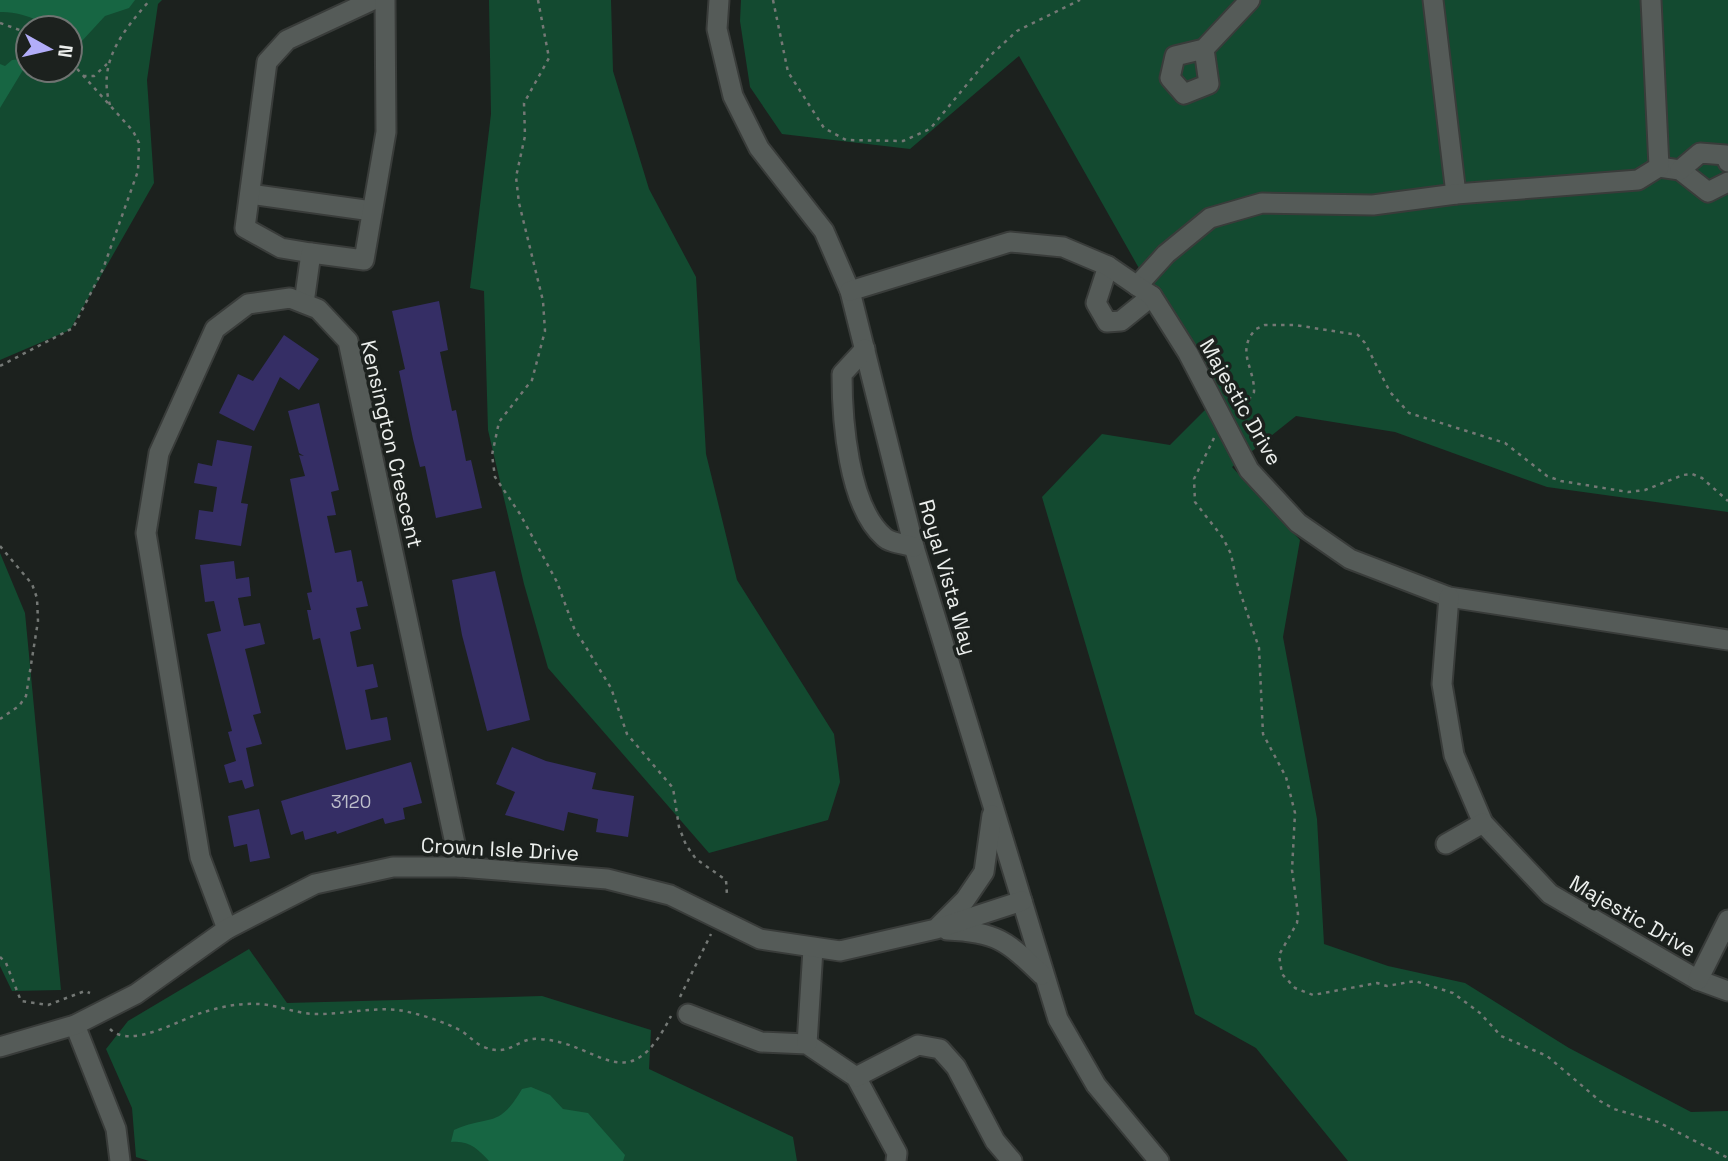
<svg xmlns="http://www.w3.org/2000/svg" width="1728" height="1161" viewBox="0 0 1728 1161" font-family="'Space Grotesk',sans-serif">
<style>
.green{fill:#134a30;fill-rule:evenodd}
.water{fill:#176643}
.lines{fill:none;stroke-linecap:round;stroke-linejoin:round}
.stream{stroke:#176643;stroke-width:5}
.building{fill:#352e65}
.minor-casing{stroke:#393c3a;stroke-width:23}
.path{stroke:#747875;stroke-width:2.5;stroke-dasharray:3.5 5;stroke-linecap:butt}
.minor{stroke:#555b58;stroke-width:19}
.labels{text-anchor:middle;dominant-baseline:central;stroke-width:7;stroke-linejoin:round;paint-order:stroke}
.number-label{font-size:18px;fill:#bebfcb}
.street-label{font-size:21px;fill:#ecefed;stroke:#1c211e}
</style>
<rect width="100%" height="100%" fill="#1c211e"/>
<g class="green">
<path d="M0 0H162L158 4 147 80 154 183 70 330 0 360ZM28 28H70V70H28Z"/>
<polygon points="489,0 611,0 613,71 649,189 696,277 706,454 737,580 834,734 840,782 828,820 709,853 548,668 524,584 488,430 484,291 470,288 491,114"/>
<polygon points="741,0 1728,0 1728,512 1547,487 1395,432 1296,416 1232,467 1300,540 1283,637 1317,819 1324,944 1388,966 1465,983 1569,1048 1691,1112 1728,1111 1728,1161 1348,1161 1256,1048 1195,1014 1042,497 1102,434 1170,445 1214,401 1019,56 910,149 782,134 750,87 740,21"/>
<polygon points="0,553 25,613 61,990 12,991 0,966"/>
<polygon points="249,949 287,1003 542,996 651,1030 649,1069 793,1137 797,1161 149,1161 136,1157 132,1108 106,1049 128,1021"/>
</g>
<g class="water">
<path d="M0 0H135L129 8 105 16 81 42 70 40V28C44 28 29 11 0 12Z"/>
<polygon points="23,59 23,70 0,108 0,64 5,66 12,60"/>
<path d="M531 1087 550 1095 563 1109 588 1113 625 1155 623 1161H489C478 1149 469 1140 451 1142L454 1130C490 1114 498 1130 522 1089Z"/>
</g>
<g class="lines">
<g class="stream">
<polyline points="33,28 36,18"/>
<polyline points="23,59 28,46"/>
</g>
</g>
<g class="building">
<polygon points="439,301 448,350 440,352 452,411 456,410 466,461 471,460 482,508 436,518 425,466 420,467 413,439 399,371 405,369 392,311"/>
<polygon points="284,335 319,359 299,390 280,377 254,431 219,413 238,374 253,381"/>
<polygon points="319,403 339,490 331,492 336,515 327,516 335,553 351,550 357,582 362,581 368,606 356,608 361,629 350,632 357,667 373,664 378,687 365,690 371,720 387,717 391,740 346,750 320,638 313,640 307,610 311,610 307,593 312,592 290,479 305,476 299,455 304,456 299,453 288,411"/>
<polygon points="217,440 252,446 241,503 248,504 241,546 195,539 199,510 213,512 217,487 194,483 198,463 212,466"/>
<polygon points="234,561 236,579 249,577 251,596 238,598 244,626 260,623 265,644 245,649 261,713 253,715 262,744 246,748 254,786 245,789 242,780 229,783 224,765 236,761 228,732 232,731 207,634 221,631 214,601 205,602 200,565"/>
<polygon points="495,571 530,720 487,731 462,635 452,580"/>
<polygon points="512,747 546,761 596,773 592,789 634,796 628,837 596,832 598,819 568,812 564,831 505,815 515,792 496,784"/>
<polygon points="411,762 422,803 403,808 405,819 385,824 383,818 337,834 336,831 305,840 303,831 291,835 281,801"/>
<polygon points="259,809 270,858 250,862 247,844 234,847 228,816"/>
</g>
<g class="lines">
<defs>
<g id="minor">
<polyline points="719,0 717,29 733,96 759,148 824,231 850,291 914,547 1058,1019 1096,1085 1159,1161"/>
<polyline points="1433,0 1456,194"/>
<polyline points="1204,49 1209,84 1184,94 1170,78 1175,56 1204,49 1250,0"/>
<polyline points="1659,167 1680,170 1708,192 1728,182"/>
<polyline points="1680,170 1700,153 1726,155 1728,162"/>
<polyline points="250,194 372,211"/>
<polyline points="311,253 281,248 245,228 267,62 287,40 373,0"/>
<polyline points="1108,266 1096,303 1107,322 1121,321 1152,296"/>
<polyline points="1137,286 1166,254 1210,218 1262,203 1373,205 1456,194 1638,180 1659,167 1651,0"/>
<polyline points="850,291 1010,242 1063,247 1108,266 1152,296 1188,353 1249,470 1298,523 1350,559 1449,597 1728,640"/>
<polyline points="304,303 311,253 364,260 386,132 385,0"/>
<path d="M865 349 842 374C842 419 848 506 884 537 890 543 905 544 914 547"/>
<polyline points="1449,597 1442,684 1454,755 1483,823 1550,894 1698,980 1728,991"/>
<polyline points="1446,844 1483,823"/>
<polyline points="939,926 965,900 984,872 992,815"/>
<polyline points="227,929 200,857 146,533 159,453 215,329 248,304 290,298 318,309 348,341 460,867"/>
<path d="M947 930C997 932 1007 941 1042 975"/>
<polyline points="1698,980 1728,920"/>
<polyline points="688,1014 761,1042 807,1044 856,1077 897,1153 896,1161"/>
<polyline points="75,1025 116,1129 120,1161"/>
<polyline points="807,1044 813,949"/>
<polyline points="0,1047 75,1025 136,994 227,929 315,884 393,867 460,867 607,879 670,895 760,939 840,951 936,929 1022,901"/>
<polyline points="856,1077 918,1045 940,1049 956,1067 995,1141 1012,1161"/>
</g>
</defs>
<use href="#minor" class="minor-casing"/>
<g class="path">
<polyline points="538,0 549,58 524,103 525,136 516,177 519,203 543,301 545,331 532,380 499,422 492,455 495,477 520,514 557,582 574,628 611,688 627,734 673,788 679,827 686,845 696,859 726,880 727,895"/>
<polyline points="773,0 788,72 824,128 846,140 903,141 930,129 993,53 1017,31 1080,0"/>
<polyline points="0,23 28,33"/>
<polyline points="83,76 94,76 107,64"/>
<path d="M110 105C97 62 123 31 150 0"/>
<polyline points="0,366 73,328 103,269 138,171 139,143 133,131 70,61"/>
<path d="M1239 414 1254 392C1255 368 1235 351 1256 329L1265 325H1295L1358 335 1365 343 1390 392 1409 413 1505 443 1547 476 1561 481 1628 492 1645 490 1683 475 1692 474 1702 478 1728 501"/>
<polyline points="1214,438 1194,479 1195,502 1223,538 1231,554 1237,583 1259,648 1263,734 1286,777 1295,813 1292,870 1298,914 1297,923 1279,955 1282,974 1295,988 1313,995 1377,983 1387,986 1415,981 1453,993 1480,1013 1501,1036 1547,1056 1600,1101 1614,1109 1658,1122 1728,1158"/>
<polyline points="0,546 32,584 37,598 38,621 26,696 19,706 0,719"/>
<polyline points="0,957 6,963 21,1001 48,1005 85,991 90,993"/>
<polyline points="680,997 711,934"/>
<path d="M110 1029C131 1050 180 1019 204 1012 221 1007 238 1003 256 1004 275 1004 294 1013 313 1014 342 1015 369 1007 398 1010 417 1013 446 1022 463 1032 470 1037 476 1044 484 1047 511 1058 516 1037 539 1039 601 1042 627 1103 671 1016"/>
</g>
<use href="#minor" class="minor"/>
</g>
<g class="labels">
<g class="number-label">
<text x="351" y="801">3120</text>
</g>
<g class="street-label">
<text transform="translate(1241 402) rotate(60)">Majestic Drive</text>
<text transform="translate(392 444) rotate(77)">Kensington Crescent</text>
<text transform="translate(948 577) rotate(74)">Royal Vista Way</text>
<text transform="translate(500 849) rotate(3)">Crown Isle Drive</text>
<text transform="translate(1633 916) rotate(30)">Majestic Drive</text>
</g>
</g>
<g transform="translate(49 49) rotate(98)"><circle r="33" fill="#1c211e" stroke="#6f7371" stroke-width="2"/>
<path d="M0-5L12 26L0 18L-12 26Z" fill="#b2adf9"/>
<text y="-10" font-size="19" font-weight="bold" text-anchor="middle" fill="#ecefed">N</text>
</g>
</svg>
